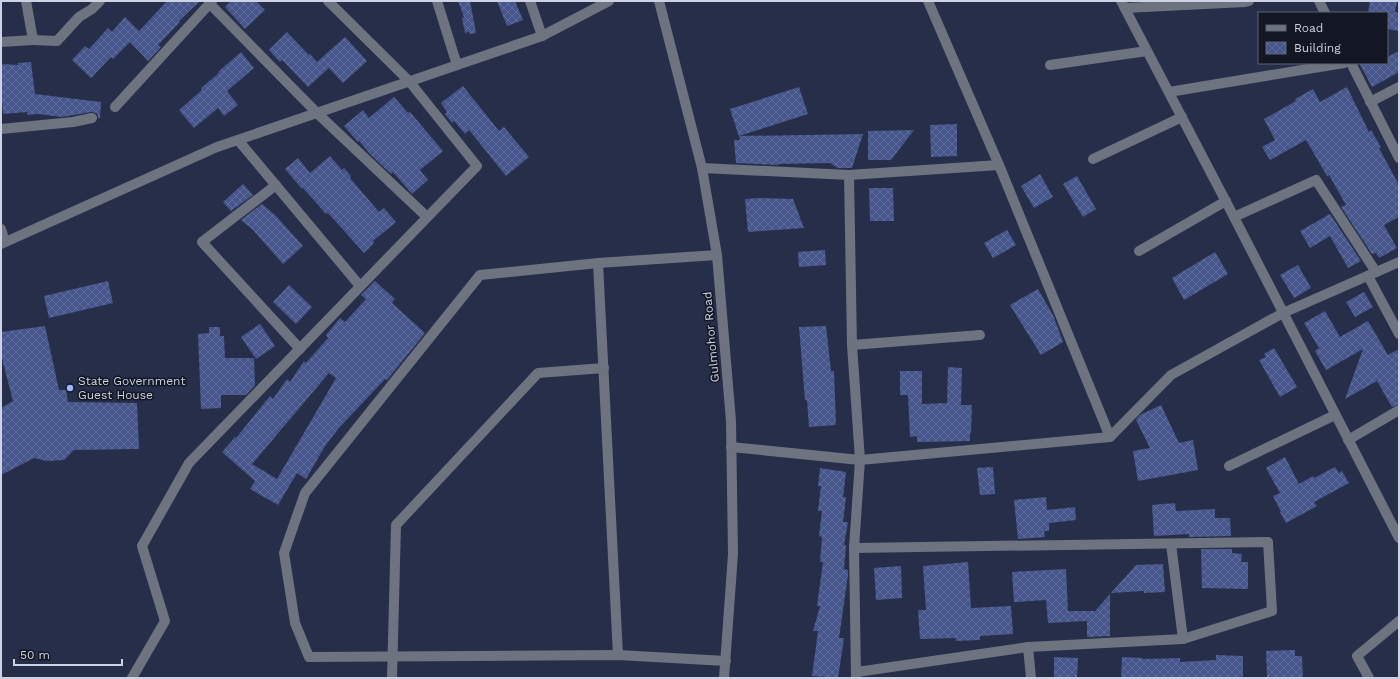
<svg xmlns="http://www.w3.org/2000/svg" width="1400" height="679" viewBox="0 0 1400 679" font-family="'Work Sans',sans-serif">
<style>
.building{fill:url(#building-cross-hatch);fill-rule:evenodd}
.lines{fill:none;stroke-linecap:round;stroke-linejoin:round}
.minor{stroke:#6e7380;stroke-width:10}
.poi-dot{fill:#9eb4fd;stroke:#131723;stroke-width:1.5}
.labels{text-anchor:middle;dominant-baseline:central;stroke-width:3;stroke-linejoin:round;paint-order:stroke}
.street-label{font-size:12px;fill:#cdd3e5;stroke:#131723}
.poi-label{font-size:12px;fill:#cdd3e5;stroke:#131723;text-anchor:start}
</style>
<defs>
<pattern id="building-cross-hatch" width="8" height="8" patternUnits="userSpaceOnUse"><rect width="8" height="8" fill="#46558b"/><path d="M0 0l8 8M0 8l8-8" fill="none" stroke="#606d9b"/></pattern>
</defs>
<rect width="100%" height="100%" fill="#262e49"/>
<g class="building">
<polygon points="167,1 200,1 179,21 180,22 158,45 161,47 148,61 130,42 113,59 111,57 91,78 72,60 85,46 89,49 108,28 112,32 125,17 139,31"/>
<polygon points="231,1 256,1 265,10 245,29 225,7"/>
<polygon points="458,1 470,1 476,33 470,34 469,32 465,33 462,18 464,17"/>
<polygon points="497,1 515,1 523,20 507,26"/>
<polygon points="1370,1 1397,1 1395,12 1399,13 1399,31 1387,29 1387,13 1368,13"/>
<polygon points="287,32 309,55 310,54 317,62 345,37 367,61 343,83 329,68 308,87 282,60 280,62 269,50"/>
<polygon points="1399,51 1399,72 1372,87 1359,63 1387,63 1387,57"/>
<polygon points="241,52 254,68 227,91 238,105 224,116 218,108 194,128 179,110 202,90 201,88 219,73 218,72"/>
<polygon points="31,62 35,94 101,102 100,118 98,118 97,113 91,112 62,117 38,114 27,115 27,112 3,114 1,87 1,64 18,65 18,63"/>
<polygon points="463,86 499,131 504,127 529,157 506,176 469,130 465,134 454,121 452,123 445,114 447,112 441,103"/>
<polygon points="799,87 808,114 739,136 863,134 852,168 838,168 830,163 779,164 779,165 736,163 734,140 740,140 730,109"/>
<polygon points="1347,87 1369,132 1371,130 1381,147 1379,148 1399,185 1399,217 1384,225 1397,248 1379,258 1376,253 1372,254 1341,207 1346,205 1329,175 1327,176 1306,140 1270,160 1262,147 1275,140 1264,119 1296,101 1295,99 1313,89 1320,102"/>
<polygon points="394,97 408,113 410,112 443,151 420,170 428,180 412,194 393,172 391,174 370,154 359,141 358,142 344,126 363,110 369,118"/>
<polygon points="957,124 957,156 931,157 930,125"/>
<polygon points="914,130 891,160 868,160 868,131"/>
<polygon points="330,156 342,170 344,168 351,176 350,178 379,212 384,208 396,222 373,241 374,243 364,253 328,213 326,214 303,188 302,189 285,169 298,158 310,173"/>
<polygon points="1040,174 1053,197 1034,208 1021,186"/>
<polygon points="1077,176 1096,209 1083,217 1063,184"/>
<polygon points="243,184 253,195 231,211 223,202"/>
<polygon points="869,188 893,188 894,221 870,221"/>
<polygon points="760,198 793,199 804,228 748,232 745,199"/>
<polygon points="262,204 276,216 303,246 283,264 253,230 241,220"/>
<polygon points="1330,214 1361,261 1348,268 1330,236 1310,248 1300,231"/>
<polygon points="1007,230 1016,245 993,258 984,243"/>
<polygon points="825,250 826,265 799,267 798,252"/>
<polygon points="1215,252 1228,274 1184,300 1172,278"/>
<polygon points="1298,265 1311,288 1294,298 1280,275"/>
<polygon points="108,281 113,303 49,318 44,296"/>
<path d="M375 281 395 299 392 303 425 333 387 380 385 379 339 428 325 446 306 479 297 473 278 505 250 489 255 481 222 452 235 437 236 438 270 396 273 399 287 379 290 382 304 361 306 363 328 338 326 335 340 318 345 322 366 299 361 295ZM329 373 336 378 277 479 252 464Z"/>
<polygon points="289,285 312,307 296,324 273,302"/>
<polygon points="1038,289 1053,315 1063,342 1041,355 1010,305"/>
<polygon points="1364,292 1373,307 1355,317 1346,302"/>
<polygon points="1325,311 1340,337 1368,321 1388,355 1399,349 1399,404 1392,407 1377,381 1345,399 1363,349 1326,370 1315,351 1319,348 1304,323"/>
<polygon points="260,324 275,346 256,359 241,337"/>
<polygon points="45,326 59,390 66,390 68,402 137,403 139,449 74,450 64,460 47,461 34,458 1,475 1,408 13,401 1,355 1,332"/>
<polygon points="826,326 831,371 834,371 836,425 809,427 807,400 805,400 799,327"/>
<polygon points="209,327 220,327 220,336 224,336 225,358 254,358 255,385 246,395 221,395 221,408 201,409 198,334 209,333"/>
<polygon points="1274,348 1297,387 1280,397 1259,360 1266,357 1264,354"/>
<polygon points="948,367 962,368 961,405 972,405 971,433 970,433 970,441 917,442 917,436 910,437 908,395 900,395 900,371 922,371 922,404 947,403"/>
<polygon points="1161,405 1179,443 1193,440 1198,470 1138,481 1133,451 1150,448 1136,420 1140,415"/>
<polygon points="1285,457 1299,484 1313,476 1314,478 1335,467 1339,473 1342,471 1349,483 1314,502 1317,506 1286,523 1280,512 1281,512 1273,496 1280,493 1266,468"/>
<polygon points="993,467 995,494 980,495 977,468"/>
<polygon points="820,468 846,472 843,497 846,497 843,522 848,522 844,545 846,545 844,569 848,570 848,575 839,638 844,638 838,678 812,676 818,631 813,631 820,606 817,606 823,562 820,562 822,537 819,536 822,511 818,511 821,486 818,486"/>
<polygon points="1046,497 1047,510 1075,507 1076,520 1049,523 1049,531 1044,531 1045,537 1018,539 1014,500"/>
<polygon points="1175,503 1176,511 1215,509 1215,518 1230,518 1231,536 1189,537 1189,534 1154,536 1152,505"/>
<polygon points="1201,549 1232,549 1232,553 1242,554 1241,562 1248,562 1248,589 1202,588"/>
<polygon points="968,562 971,608 1011,606 1013,634 980,636 980,640 956,641 956,638 920,639 918,610 926,610 923,566"/>
<polygon points="1163,564 1165,592 1144,593 1144,591 1111,593 1136,565"/>
<polygon points="901,566 902,598 876,600 874,568"/>
<polygon points="1066,569 1068,611 1095,611 1110,594 1110,636 1087,637 1087,621 1048,623 1046,600 1014,602 1012,572"/>
<polygon points="1295,650 1295,656 1302,656 1303,678 1267,678 1266,651"/>
<polygon points="1216,655 1243,656 1243,678 1121,678 1122,657 1142,658 1142,659 1180,658 1180,662 1216,660"/>
<polygon points="1054,657 1078,658 1077,678 1054,678"/>
</g>
<g class="lines">
<g class="minor">
<polyline points="437,1 457,65"/>
<polyline points="530,1 542,36"/>
<polyline points="659,1 702,168 717,255 731,421 733,554 724,678"/>
<polyline points="1121,1 1234,217 1399,538"/>
<polyline points="1319,1 1325,13"/>
<polyline points="210,4 317,113 427,217"/>
<polyline points="1125,8 1245,2 1249,1"/>
<polyline points="33,40 57,41 79,17 92,9 100,1"/>
<polyline points="1,42 33,40 26,1"/>
<polyline points="1351,63 1399,158"/>
<polyline points="1050,65 1147,51"/>
<polyline points="1169,92 1344,63"/>
<polyline points="1370,102 1399,87"/>
<polyline points="115,107 212,1"/>
<polyline points="1,129 73,122 92,118"/>
<polyline points="238,140 360,286"/>
<polyline points="1093,159 1182,117"/>
<polyline points="702,168 849,175 999,165 928,1"/>
<polyline points="849,175 852,345 860,460 854,548 856,678"/>
<polyline points="276,185 202,242 300,349"/>
<polyline points="1234,217 1316,180 1376,272"/>
<polyline points="1,229 5,242"/>
<polyline points="1,244 217,147 542,36 609,1"/>
<polyline points="1139,251 1226,201"/>
<polyline points="717,255 598,263 480,275 305,493 284,553 295,623 309,657 618,655 726,661"/>
<polyline points="598,263 618,655"/>
<polyline points="1368,276 1399,334"/>
<polyline points="852,345 980,335"/>
<polyline points="1110,437 1171,375 1283,313 1399,262"/>
<polyline points="1348,440 1399,410"/>
<polyline points="731,447 860,460 1110,437 999,165"/>
<polyline points="1229,466 1335,415"/>
<polyline points="1171,544 1183,639"/>
<polyline points="854,548 1268,542 1272,611 1183,639 1028,647 857,672"/>
<polyline points="1028,647 1031,678"/>
<polyline points="132,678 165,621 142,546 189,463 477,166 409,81 328,1"/>
<polyline points="392,678 396,525 538,373 604,368"/>
<polyline points="1369,678 1357,656 1399,621"/>
</g>
</g>
<circle class="poi-dot" cx="70" cy="388" r="4"/>
<g class="labels">
<g class="street-label">
<text transform="translate(711 337) rotate(-95)">Gulmohor Road</text>
</g>
<g class="poi-label">
<text x="78" y="381">State Government<tspan x="78" dy="14">Guest House</tspan></text>
</g>
</g>
<rect width="1400" height="679" fill="none" stroke="#cdd3e5" stroke-width="4"/>
<rect x="1258" y="12" width="130" height="52" fill="#131723" stroke="#5d6271"/>
<rect x="1266" y="25" width="20" height="6" fill="#6e7380" stroke="#5d6271"/>
<text x="1294" y="32" font-size="12" fill="#cdd3e5">Road</text>
<rect x="1266" y="42" width="20" height="12" fill="url(#building-cross-hatch)" stroke="#5d6271"/>
<text x="1294" y="52" font-size="12" fill="#cdd3e5">Building</text>
<path d="M14 659v6h108v-6" fill="none" stroke="#cdd3e5" stroke-width="2"/>
<text x="20" y="659" font-size="12" fill="#cdd3e5" stroke="#131723" stroke-width="3" paint-order="stroke">50 m</text>
</svg>
